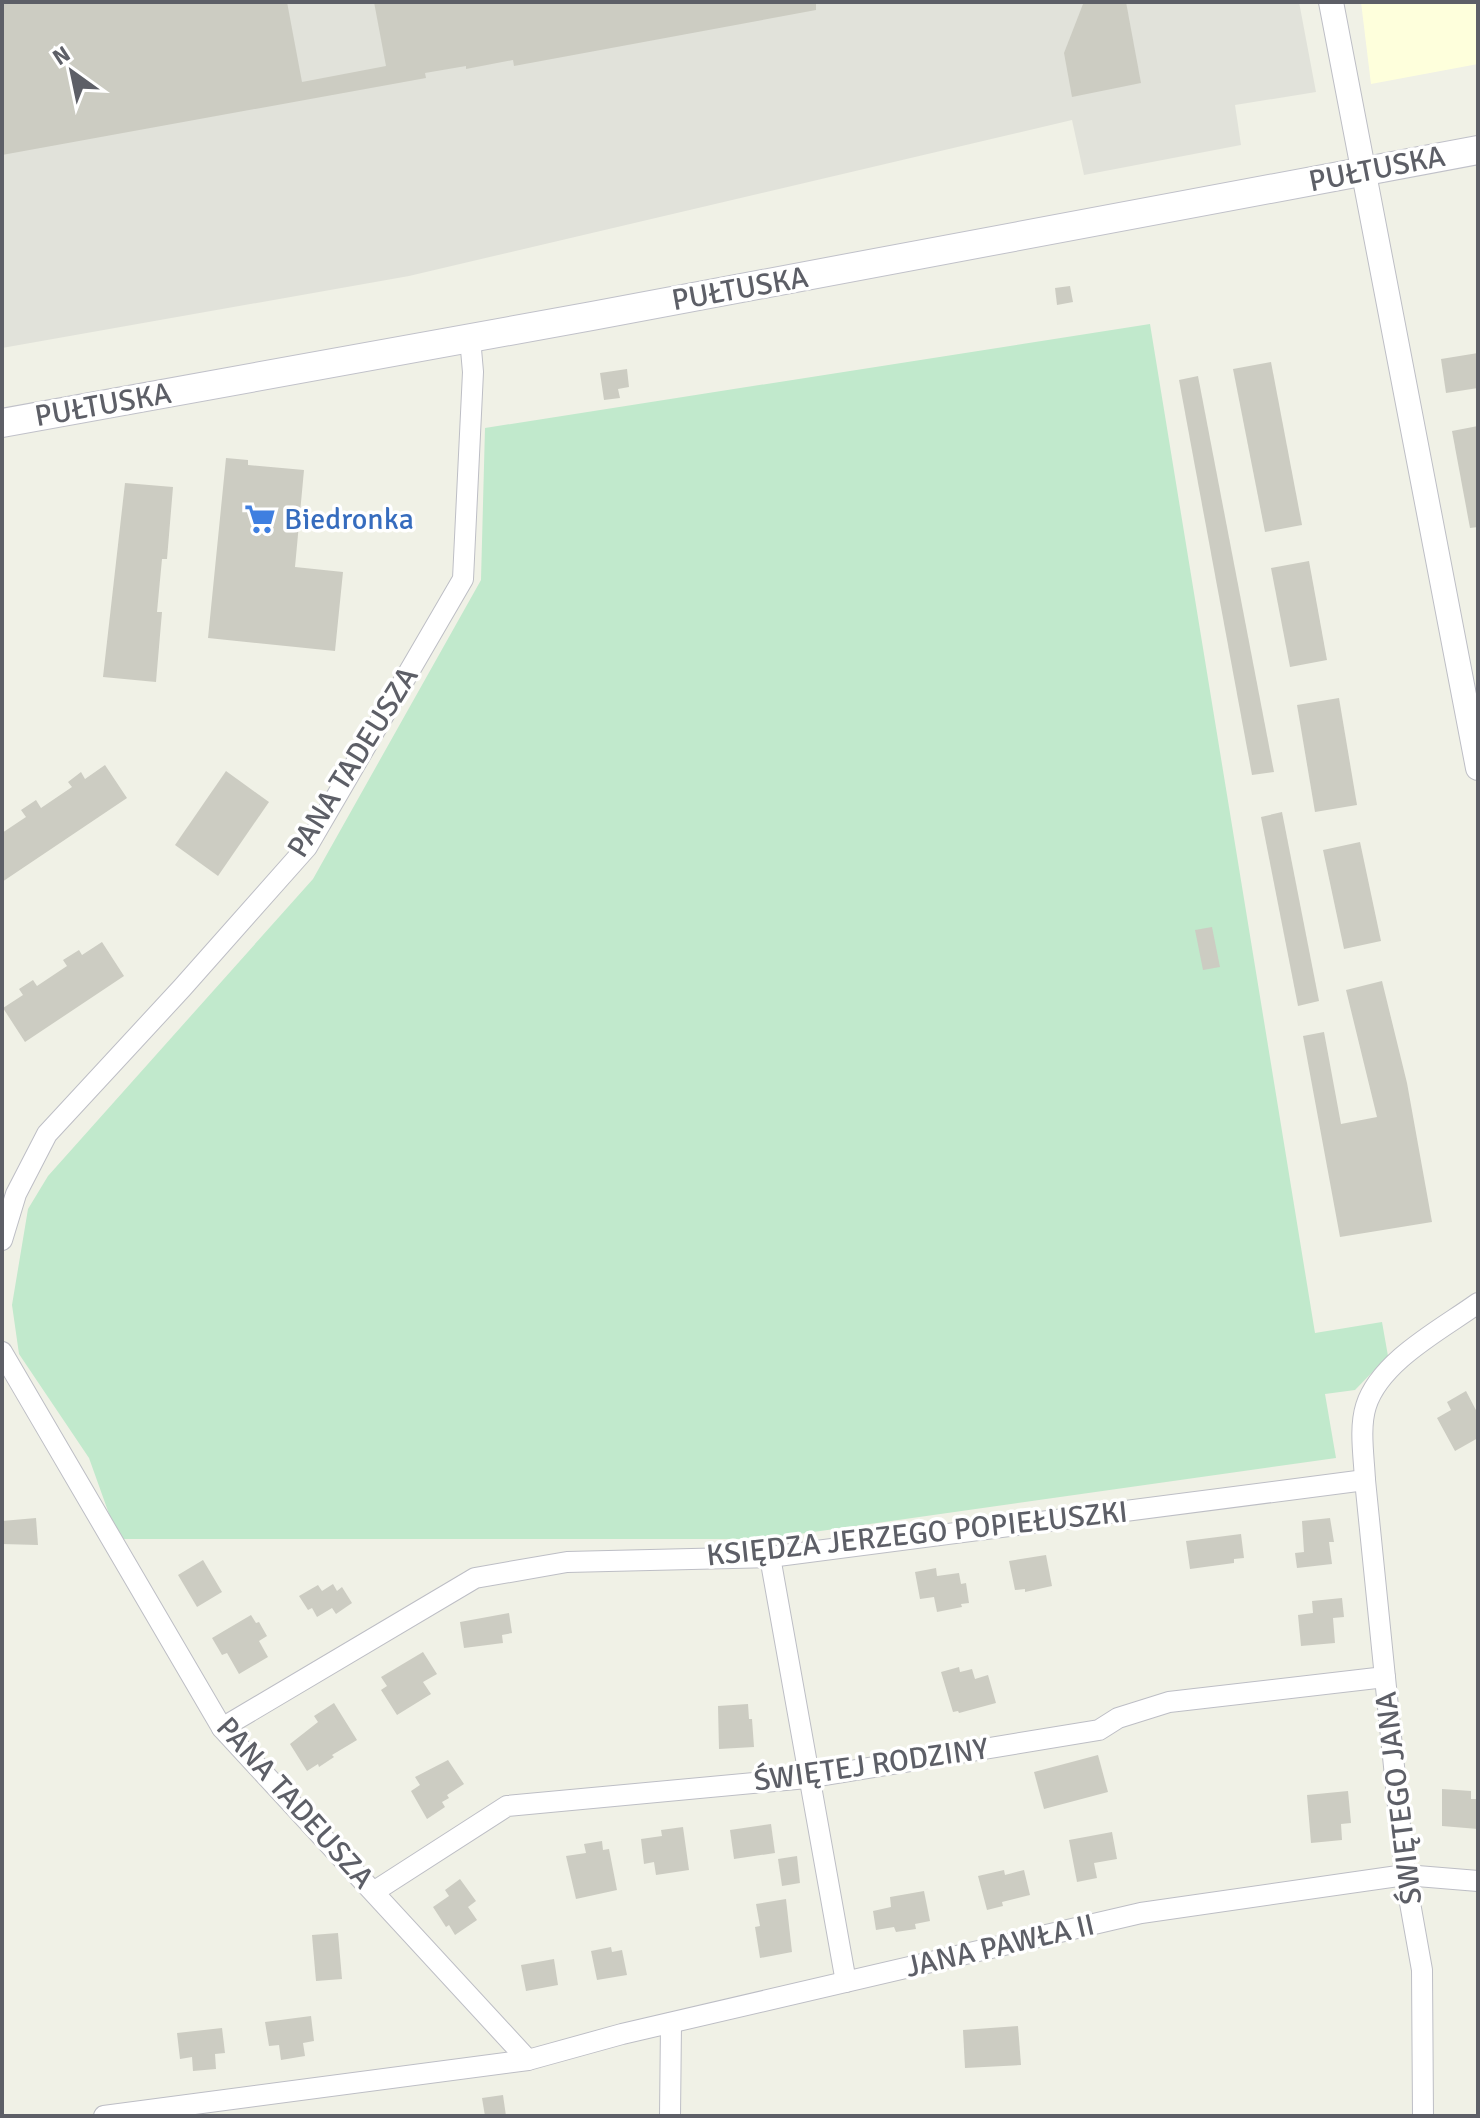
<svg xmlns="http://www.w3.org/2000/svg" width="1480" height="2118" viewBox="0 0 1480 2118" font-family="Signika,sans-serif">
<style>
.commercial{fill:#feffdc}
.industrial{fill:#e1e2da}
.green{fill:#c1e9cc}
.building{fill:#ccccc2}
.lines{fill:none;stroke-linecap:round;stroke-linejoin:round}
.minor-casing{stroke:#bdbec5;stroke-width:22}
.tertiary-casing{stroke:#bdbec5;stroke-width:26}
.secondary-casing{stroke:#c0c1c9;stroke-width:30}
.minor{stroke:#fff;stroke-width:20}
.tertiary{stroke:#fff;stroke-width:24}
.secondary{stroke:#fff;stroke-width:28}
.labels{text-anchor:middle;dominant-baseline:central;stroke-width:7;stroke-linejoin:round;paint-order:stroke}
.street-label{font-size:30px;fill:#5d5f67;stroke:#fff}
.shop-label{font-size:30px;fill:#366cbe;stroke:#fff;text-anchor:start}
</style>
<rect width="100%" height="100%" fill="#f0f1e6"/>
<polygon class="commercial" points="1361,2 1478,2 1478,64 1371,84"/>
<polygon class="industrial" points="2,2 1299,2 1316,92 1235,105 1241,145 1084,175 1072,120 409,276 2,348"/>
<polygon class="green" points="1150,324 1315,1333 1382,1322 1388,1356 1355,1390 1325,1394 1336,1458 764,1539 118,1539 89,1458 19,1354 12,1305 28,1209 48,1176 313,879 481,580 485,428"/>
<g class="building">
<polygon points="2,2 287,2 302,82 386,66 374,2 816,2 816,10 514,66 513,60 466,69 466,66 425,73 426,78 2,155"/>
<polygon points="1093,2 1126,2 1141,83 1072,97 1064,53 1083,4"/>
<polygon points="1070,286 1073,302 1057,305 1055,288"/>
<polygon points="1478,353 1478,388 1446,393 1441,359"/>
<polygon points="1271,362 1302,525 1265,532 1233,369"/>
<polygon points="627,369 629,387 618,389 620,398 604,400 600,373"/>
<polygon points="1198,376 1274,772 1252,775 1179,380"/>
<polygon points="1478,426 1478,527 1470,528 1452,431"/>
<polygon points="226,458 248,460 248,465 304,470 295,567 343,572 335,651 208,638"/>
<polygon points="125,483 173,487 167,559 162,559 157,612 162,612 156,682 103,677"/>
<polygon points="1309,561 1327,660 1290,667 1271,568"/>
<polygon points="1339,698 1357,805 1315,812 1297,705"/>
<polygon points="105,765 127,798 2,882 2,833 26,817 21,810 36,800 41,808 72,787 68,782 81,772 85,779"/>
<polygon points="226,771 269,802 218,876 175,845"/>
<polygon points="1282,812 1319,1001 1298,1006 1261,817"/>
<polygon points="1360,842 1381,941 1344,949 1323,850"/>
<polygon points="1212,927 1220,967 1203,970 1195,930"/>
<polygon points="102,942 124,976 25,1042 3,1008 23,995 19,989 33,980 37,986 67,966 63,960 79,950 82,955"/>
<polygon points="1382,981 1407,1083 1432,1222 1340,1237 1303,1036 1324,1032 1341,1124 1377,1117 1346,990"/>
<polygon points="1466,1391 1478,1414 1478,1438 1455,1451 1437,1418 1451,1410 1447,1402"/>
<polygon points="36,1518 38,1545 2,1544 2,1521"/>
<polygon points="1330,1518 1334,1542 1329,1542 1332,1564 1297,1568 1295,1553 1304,1552 1302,1521"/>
<polygon points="1241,1534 1244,1558 1234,1559 1234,1563 1190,1569 1186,1541"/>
<polygon points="1046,1555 1052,1586 1025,1592 1025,1589 1015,1590 1009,1561"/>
<polygon points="203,1560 222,1592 197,1607 178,1575"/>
<polygon points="936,1568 937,1576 959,1573 961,1584 966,1583 969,1603 961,1604 962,1607 937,1612 934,1597 920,1599 915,1572"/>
<polygon points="333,1584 337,1591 342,1587 352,1603 336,1614 332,1608 317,1617 312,1608 308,1610 299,1596 318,1585 322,1591"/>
<polygon points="1342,1598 1344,1617 1333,1618 1335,1643 1301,1646 1298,1615 1313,1613 1312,1601"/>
<polygon points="509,1613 512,1633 502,1635 503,1643 464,1648 460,1622"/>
<polygon points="251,1615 256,1623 259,1622 267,1636 259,1641 268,1657 239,1674 227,1653 222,1655 212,1638"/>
<polygon points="423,1652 437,1674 423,1682 431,1694 397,1715 381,1690 387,1686 381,1677"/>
<polygon points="959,1667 960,1672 972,1669 975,1679 988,1675 996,1703 959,1713 958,1711 953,1712 941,1672"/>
<polygon points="334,1703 357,1740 332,1755 334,1757 319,1767 318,1764 307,1771 290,1744 318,1722 314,1716"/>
<polygon points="748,1704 749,1719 752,1719 754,1747 719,1749 718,1706"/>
<polygon points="1098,1755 1108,1792 1044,1809 1034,1772"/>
<polygon points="448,1760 464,1784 447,1795 449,1798 442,1802 445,1807 427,1819 411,1791 420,1785 415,1777"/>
<polygon points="1442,1789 1471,1791 1471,1799 1478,1799 1478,1829 1442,1826"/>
<polygon points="1348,1791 1351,1823 1341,1824 1342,1840 1311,1843 1307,1795"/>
<polygon points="771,1824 775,1853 734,1859 730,1830"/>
<polygon points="683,1827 689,1870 656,1875 654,1862 644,1864 641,1839 662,1836 661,1830"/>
<polygon points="1112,1832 1117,1859 1094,1863 1097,1878 1077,1882 1069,1840"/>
<polygon points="602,1841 603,1850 609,1849 617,1890 576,1899 566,1856 586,1853 584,1844"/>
<polygon points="797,1856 800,1883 782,1886 778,1859"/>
<polygon points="1004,1870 1005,1875 1024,1870 1030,1895 1002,1902 1003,1906 987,1910 978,1876"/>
<polygon points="460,1879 476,1901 468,1907 477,1920 455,1935 449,1925 446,1927 433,1907 449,1896 445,1890"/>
<polygon points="924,1891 930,1921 915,1924 916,1929 896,1932 894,1927 876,1930 873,1911 891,1907 890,1897"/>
<polygon points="786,1899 792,1952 760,1958 755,1927 760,1926 756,1904"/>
<polygon points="338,1933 342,1979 316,1981 312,1935"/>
<polygon points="611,1947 612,1952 622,1950 627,1975 597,1980 591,1951"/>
<polygon points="554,1959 558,1985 526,1991 521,1965"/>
<polygon points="311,2016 314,2041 303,2043 305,2056 281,2060 279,2045 269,2046 265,2022"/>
<polygon points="1018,2026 1021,2065 965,2068 963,2030"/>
<polygon points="222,2028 225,2053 215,2054 216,2069 193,2071 192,2057 180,2059 177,2033"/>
<polygon points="503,2095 506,2116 485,2116 482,2098"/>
</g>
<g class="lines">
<defs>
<g id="minor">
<polyline points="2,1240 16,1194 47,1134 182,988 307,847 463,579 473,372 470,338"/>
<polyline points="2,1352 222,1728 528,2060"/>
<polyline points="770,1557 846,1982"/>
<polyline points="222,1728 475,1578 567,1562 770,1557 1365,1480"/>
<polyline points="375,1891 507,1806 807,1778 1099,1730 1118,1718 1169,1702 1385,1677"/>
<polyline points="104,2116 528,2060 622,2034 1141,1913 1405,1875 1478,1881"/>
<polyline points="670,2116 671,2023"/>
<path d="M1423 2116 1422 1970 1405 1875 1365 1480C1364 1457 1359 1428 1366 1406 1380 1361 1442 1329 1478 1303"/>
</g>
<polyline id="tertiary" points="1331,2 1478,768"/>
<polyline id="secondary" points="2,423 592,316 1478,150"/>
</defs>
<use href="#minor" class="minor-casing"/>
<use href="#tertiary" class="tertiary-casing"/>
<use href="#secondary" class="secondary-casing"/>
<use href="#minor" class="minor"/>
<use href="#tertiary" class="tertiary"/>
<use href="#secondary" class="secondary"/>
</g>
<defs>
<symbol id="supermarket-bare" viewBox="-9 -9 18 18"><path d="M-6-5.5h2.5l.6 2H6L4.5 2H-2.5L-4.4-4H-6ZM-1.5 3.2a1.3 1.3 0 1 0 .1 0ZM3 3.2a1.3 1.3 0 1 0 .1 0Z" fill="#3f7fe0" stroke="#fff" stroke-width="2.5" paint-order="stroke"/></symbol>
</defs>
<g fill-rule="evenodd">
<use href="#supermarket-bare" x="238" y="497" width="44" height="44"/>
</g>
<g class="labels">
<g class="street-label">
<text transform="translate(1377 169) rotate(-11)">PUŁTUSKA</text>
<text transform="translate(740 289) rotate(-10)">PUŁTUSKA</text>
<text transform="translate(103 405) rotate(-10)">PUŁTUSKA</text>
<text transform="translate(353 762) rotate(-58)">PANA TADEUSZA</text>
<text transform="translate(917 1534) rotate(-6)">KSIĘDZA JERZEGO POPIEŁUSZKI</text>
<text transform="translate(871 1765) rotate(-8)">ŚWIĘTEJ RODZINY</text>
<text transform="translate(1399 1798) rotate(-97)">ŚWIĘTEGO JANA</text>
<text transform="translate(295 1803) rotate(48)">PANA TADEUSZA</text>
<text transform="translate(1000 1946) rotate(-13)">JANA PAWŁA II</text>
</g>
<g class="shop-label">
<text x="284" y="519">Biedronka</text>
</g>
</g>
<rect width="1480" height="2118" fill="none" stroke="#5d5f67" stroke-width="8"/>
<g transform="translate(72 72) rotate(327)" stroke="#ffffff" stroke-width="6" paint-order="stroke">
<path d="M0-6L14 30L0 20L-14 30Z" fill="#5d5f67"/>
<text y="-12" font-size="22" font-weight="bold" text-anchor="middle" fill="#5d5f67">N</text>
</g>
</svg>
